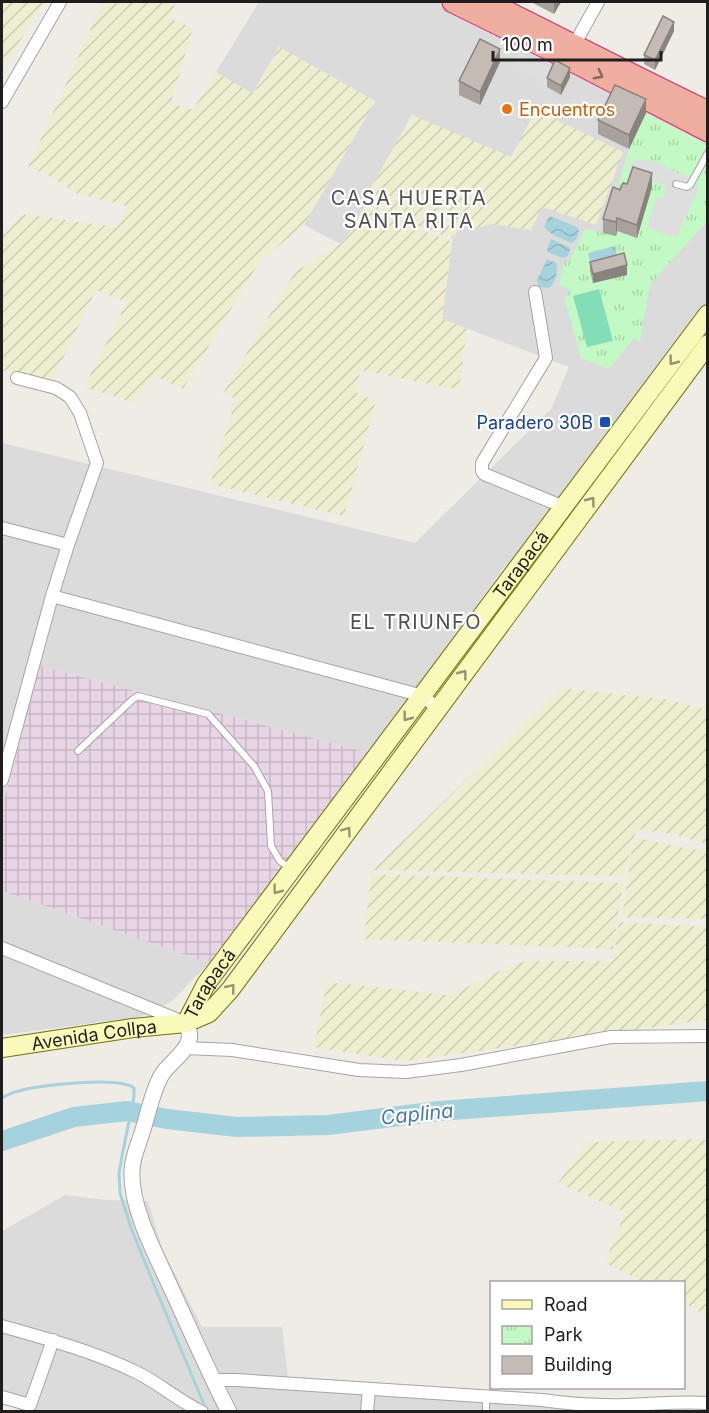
<svg xmlns="http://www.w3.org/2000/svg" width="709" height="1413" viewBox="0 0 709 1413" font-family="Inter,sans-serif">
<style>
.residential{fill:#dcdbdb}
.industrial{fill:url(#industrial-grid)}
.farmland{fill:url(#farmland-furrows)}
.park{fill:url(#park-tufts)}
.pitch{fill:#83deb7}
.parking{fill:#dedede}
.water{fill:url(#water-waves)}
.lines{fill:none;stroke-linecap:round;stroke-linejoin:round}
.stream{stroke:#a5d3dd;stroke-width:3}
.river{stroke:#a5d3dd;stroke-width:20}
.service-casing{stroke:#a5a5a5;stroke-width:8}
.minor-casing{stroke:#a5a5a5;stroke-width:14}
.tertiary-casing{stroke:#a5a5a5;stroke-width:17}
.secondary-casing{stroke:#6e7506;stroke-width:20}
.trunk-casing{stroke:#d9256b;stroke-width:23}
.service{stroke:#fff;stroke-width:6}
.minor{stroke:#fff;stroke-width:12}
.tertiary{stroke:#fff;stroke-width:15}
.secondary{stroke:#f9f9b9;stroke-width:18}
.trunk{stroke:#f0aea0;stroke-width:21}
.wall{fill:#a9a19b}
.shaded-wall{fill:#89837e}
.building{fill:#c4bbb4;stroke:#89837e;stroke-width:1.5}
.oneway{stroke:#87665f}
.oneway2{stroke:#969673}
.food-dot{fill:#e8710a;stroke:#fff;stroke-width:2}
.transit-dot{fill:#1a4fb4;stroke:#fff;stroke-width:2}
.labels{text-anchor:middle;dominant-baseline:central;stroke-width:4.5;stroke-linejoin:round;paint-order:stroke}
.food-label{font-size:18px;fill:#c56008;stroke:#fff;text-anchor:start}
.transit-label{font-size:18px;fill:#164399;stroke:#fff;text-anchor:end}
.street-label{font-size:18px;fill:#1e1e1e;stroke:#fff}
.neighbourhood-label{font-size:20px;letter-spacing:1.5px;fill:#515151;stroke:#fff}
.water-label{font-size:20px;font-style:italic;fill:#487ba6;stroke:#fff}
</style>
<defs>
<pattern id="industrial-grid" width="8" height="8" patternUnits="userSpaceOnUse" patternTransform="scale(1.5)"><rect width="8" height="8" fill="#e8d6e6"/><path d="M0 4h8M4 0v8" fill="none" stroke="#c7b7c5"/></pattern>
<pattern id="farmland-furrows" width="10" height="10" patternUnits="userSpaceOnUse" patternTransform="scale(1.5)"><rect width="10" height="10" fill="#edeed0"/><path d="M-1 1l2-2M0 10L10 0M9 11l2-2" fill="none" stroke="#cbccb2"/></pattern>
<pattern id="park-tufts" width="24" height="20" patternUnits="userSpaceOnUse" patternTransform="scale(1.5)"><rect width="24" height="20" fill="#c2f9c4"/><path d="M3 7l-1-3M5 7V3M7 7l1-3M15 17l-1-3M17 17v-4M19 17l1-3" fill="none" stroke="#a6d5a8"/></pattern>
<pattern id="water-waves" width="16" height="10" patternUnits="userSpaceOnUse" patternTransform="scale(1.5)"><rect width="16" height="10" fill="#a5d3dd"/><path d="M0 5q4-4 8 0t8 0" fill="none" stroke="#8eb5bd"/></pattern>
</defs>
<rect width="100%" height="100%" fill="#efebe5"/>
<g class="residential">
<polygon points="259,2 438,2 707,140 707,328 533,565 505,566 369,753 40,666 2,809 2,443 415,543 551,409 569,367 442,319 452,242 461,224 480,227 492,224 531,230 536,110 511,158 412,115 363,203 364,207 356,224 341,244 304,225 375,101 279,47 252,94 216,72"/>
<polygon points="2,891 209,963 171,1002 140,1017 2,1035"/>
<polygon points="65,1195 105,1200 148,1201 162,1248 202,1327 282,1327 288,1377 633,1400 632,1412 41,1412 2,1398 2,1231"/>
</g>
<polygon class="industrial" points="40,666 369,753 209,963 2,891 2,809"/>
<g class="farmland">
<polygon points="2,2 44,2 2,70"/>
<polygon points="103,2 175,2 171,19 193,28 171,103 193,110 216,72 253,94 279,47 375,101 304,225 260,261 183,389 153,375 135,403 84,387 127,302 96,290 53,379 2,370 2,235 5,234 22,214 117,227 129,206 78,194 46,174 28,167"/>
<polygon points="536,110 623,152 596,225 542,207 531,230 492,224 480,227 461,224 452,239 362,203 412,115 511,157"/>
<polygon points="364,207 452,242 442,319 467,329 459,390 361,370 355,392 376,401 344,516 210,484 236,399 223,393 295,272 341,244 356,224"/>
<polygon points="561,688 670,700 707,710 707,844 673,834 637,829 634,837 679,847 707,851 707,919 622,917 633,842 623,876 373,870"/>
<polygon points="371,874 623,883 613,949 364,939"/>
<polygon points="619,922 707,927 706,1020 404,1061 314,1047 327,982 447,995 461,990 512,965 525,961 613,961"/>
<polygon points="702,1139 708,1142 707,1316 684,1303 684,1282 644,1282 605,1263 625,1212 558,1183 587,1142"/>
</g>
<polygon class="park" points="646,113 707,144 707,221 650,285 640,341 633,339 609,369 581,358 564,297 569,295 567,287 559,286 564,261 570,261 585,229 603,233 629,149"/>
<polygon class="pitch" points="599,289 613,341 587,347 573,296"/>
<g class="parking">
<polygon points="519,53 554,70 546,86 511,68"/>
<polygon points="643,159 655,162 691,179 698,190 677,236 669,236 647,227 656,198 663,198 666,187 662,184 631,175 630,169 632,163"/>
</g>
<g class="water">
<path d="M550 216 577 227 579 231 576 240 571 243C562 238 550 235 544 227L548 218Z"/>
<polygon points="551,239 569,247 570,250 568,256 563,258 548,252 547,249"/>
<polygon points="615,246 618,260 591,266 588,253"/>
<path d="M547 259 556 263C559 270 555 284 549 288L539 287 537 280Z"/>
</g>
<g class="lines">
<path class="stream" d="M2 1098C7 1095 13 1092 19 1091 38 1085 119 1076 134 1088V1097L122 1156 119 1173 120 1193 131 1228 157 1292 205 1407"/>
<polyline class="river" points="2,1141 74,1117 127,1111 167,1119 237,1127 328,1125 439,1111 708,1091"/>
<defs>
<g id="service">
<polyline points="676,184 687,187 690,185 708,153"/>
<polyline points="78,751 132,700 138,696 208,714 254,766 268,791 271,846 280,861 291,869"/>
<polyline points="486,1412 486,1397"/>
</g>
<g id="minor">
<polyline points="574,45 598,2"/>
<polyline points="2,102 60,2"/>
<polyline points="535,292 546,358 482,463 482,471 484,474 564,507"/>
<polyline points="2,528 68,545"/>
<polyline points="52,596 423,696 437,708"/>
<polyline points="2,780 52,596 68,545 97,463 80,413 70,397 56,388 17,378"/>
<polyline points="2,948 181,1021"/>
<polyline points="185,1048 232,1050 359,1070 406,1072 461,1065 611,1037 708,1036"/>
<path d="M2 1326C48 1339 95 1352 138 1373 160 1384 179 1401 202 1412"/>
<path d="M212 1380H236L542 1400C570 1404 598 1406 627 1405 654 1404 681 1401 708 1403"/>
<polyline points="2,1397 30,1405 53,1340"/>
<polyline points="367,1412 369,1389"/>
</g>
<path id="tertiary" d="M186 1023C188 1028 191 1034 189 1040 185 1055 168 1063 161 1076 151 1094 148 1116 141 1136 137 1148 132 1159 132 1171 130 1207 156 1255 171 1288 190 1329 208 1371 229 1412"/>
<g id="secondary">
<path id="s1" d="M186 1023 206 984 708 314"/>
<path id="s2" d="M2 1048 133 1028 186 1023 209 1013 230 990 708 344"/>
</g>
<g id="trunk">
<polyline points="453,2 561,55 708,131"/>
<path d="M487 2C560 38 633 76 708 112"/>
</g>
</defs>
<use href="#service" class="service-casing"/>
<use href="#minor" class="minor-casing"/>
<use href="#tertiary" class="tertiary-casing"/>
<use href="#secondary" class="secondary-casing"/>
<use href="#trunk" class="trunk-casing"/>
<use href="#service" class="service"/>
<use href="#minor" class="minor"/>
<use href="#tertiary" class="tertiary"/>
<use href="#secondary" class="secondary"/>
<use href="#trunk" class="trunk"/>
</g>
<g class="wall">
<polygon points="531,2 561,2 554,14"/>
<polygon points="674,31 655,70 644,64 644,55"/>
<polygon points="500,62 480,105 459,95 459,81"/>
<polygon points="570,77 561,95 547,87 547,78"/>
<polygon points="646,113 629,149 598,134 598,120"/>
<polygon points="627,184 652,187 637,238 617,231 616,236 603,233 603,219 620,190"/>
<polygon points="590,262 627,275 593,283 590,271"/>
</g>
<g class="shaded-wall">
<polygon points="554,2 561,2 554,14"/>
<polygon points="674,22 674,31 655,70 655,60"/>
<polygon points="500,49 500,62 480,105 480,92"/>
<polygon points="570,68 570,77 561,95 561,86"/>
<polygon points="646,99 646,113 629,149 629,135"/>
<polygon points="652,173 652,187 637,238 637,225"/>
<polygon points="617,218 617,231 616,236 616,222"/>
<polygon points="627,265 627,275 593,283 593,274"/>
</g>
<g class="building">
<polygon points="663,16 674,22 655,60 644,55"/>
<polygon points="480,39 500,49 480,92 459,81"/>
<polygon points="555,60 570,68 561,86 547,78"/>
<polygon points="615,85 646,99 629,135 598,120"/>
<polygon points="633,167 652,173 637,225 617,218 616,222 603,219 613,187 620,190 623,183 627,184"/>
<polygon points="624,253 627,265 593,274 590,262"/>
</g>
<defs><path id="oneway-chevron" d="M-2-3.5L2.5 0L-2 3.5" fill="none" stroke-width="1.6" stroke-linecap="round" stroke-linejoin="round" transform="scale(1.5)"/></defs>
<use class="oneway" href="#oneway-chevron" transform="translate(599 75) rotate(28)"/>
<g class="oneway2">
<use href="#oneway-chevron" transform="translate(673 361) rotate(127)"/>
<use href="#oneway-chevron" transform="translate(591 501) rotate(-53)"/>
<use href="#oneway-chevron" transform="translate(463 674) rotate(-53)"/>
<use href="#oneway-chevron" transform="translate(407 717) rotate(127)"/>
<use href="#oneway-chevron" transform="translate(347 831) rotate(-54)"/>
<use href="#oneway-chevron" transform="translate(277 890) rotate(127)"/>
<use href="#oneway-chevron" transform="translate(231 988) rotate(-51)"/>
</g>
<circle class="food-dot" cx="507" cy="109" r="6"/>
<rect class="transit-dot" x="599" y="416" width="12" height="12" rx="3"/>
<g class="labels">
<g class="food-label">
<text x="519" y="109">Encuentros</text>
</g>
<g class="transit-label">
<text x="593" y="422">Paradero 30B</text>
</g>
<g class="street-label">
<text stroke="none"><textPath href="#s1" startOffset="568">Tarapacá</textPath></text>
<text stroke="none"><textPath href="#s1" startOffset="46">Tarapacá</textPath></text>
<text stroke="none"><textPath href="#s2" startOffset="93">Avenida Collpa</textPath></text>
</g>
<g class="neighbourhood-label">
<text x="409" y="198">CASA HUERTA<tspan x="409" dy="23">SANTA RITA</tspan></text>
<text x="416" y="622">EL TRIUNFO</text>
</g>
<g class="water-label">
<text transform="translate(417 1114) rotate(-6)">Caplina</text>
</g>
</g>
<rect width="709" height="1413" fill="none" stroke="#1e1e1e" stroke-width="6"/>
<rect x="490" y="1281" width="195" height="108" fill="#ffffff" stroke="#a5a5a5" stroke-width="1.5"/>
<rect x="502" y="1300" width="30" height="9" fill="#f9f9b9" stroke="#a5a5a5" stroke-width="1.5"/>
<text x="544" y="1311" font-size="18" fill="#1e1e1e">Road</text>
<rect x="502" y="1326" width="30" height="18" fill="url(#park-tufts)" stroke="#a5a5a5" stroke-width="1.5"/>
<text x="544" y="1341" font-size="18" fill="#1e1e1e">Park</text>
<rect x="502" y="1356" width="30" height="18" fill="#c4bbb4" stroke="#a5a5a5" stroke-width="1.5"/>
<text x="544" y="1371" font-size="18" fill="#1e1e1e">Building</text>
<path d="M493 51v9h168v-9" fill="none" stroke="#1e1e1e" stroke-width="3"/>
<text x="502" y="51" font-size="18" fill="#1e1e1e" stroke="#ffffff" stroke-width="4.5" paint-order="stroke">100 m</text>
</svg>
